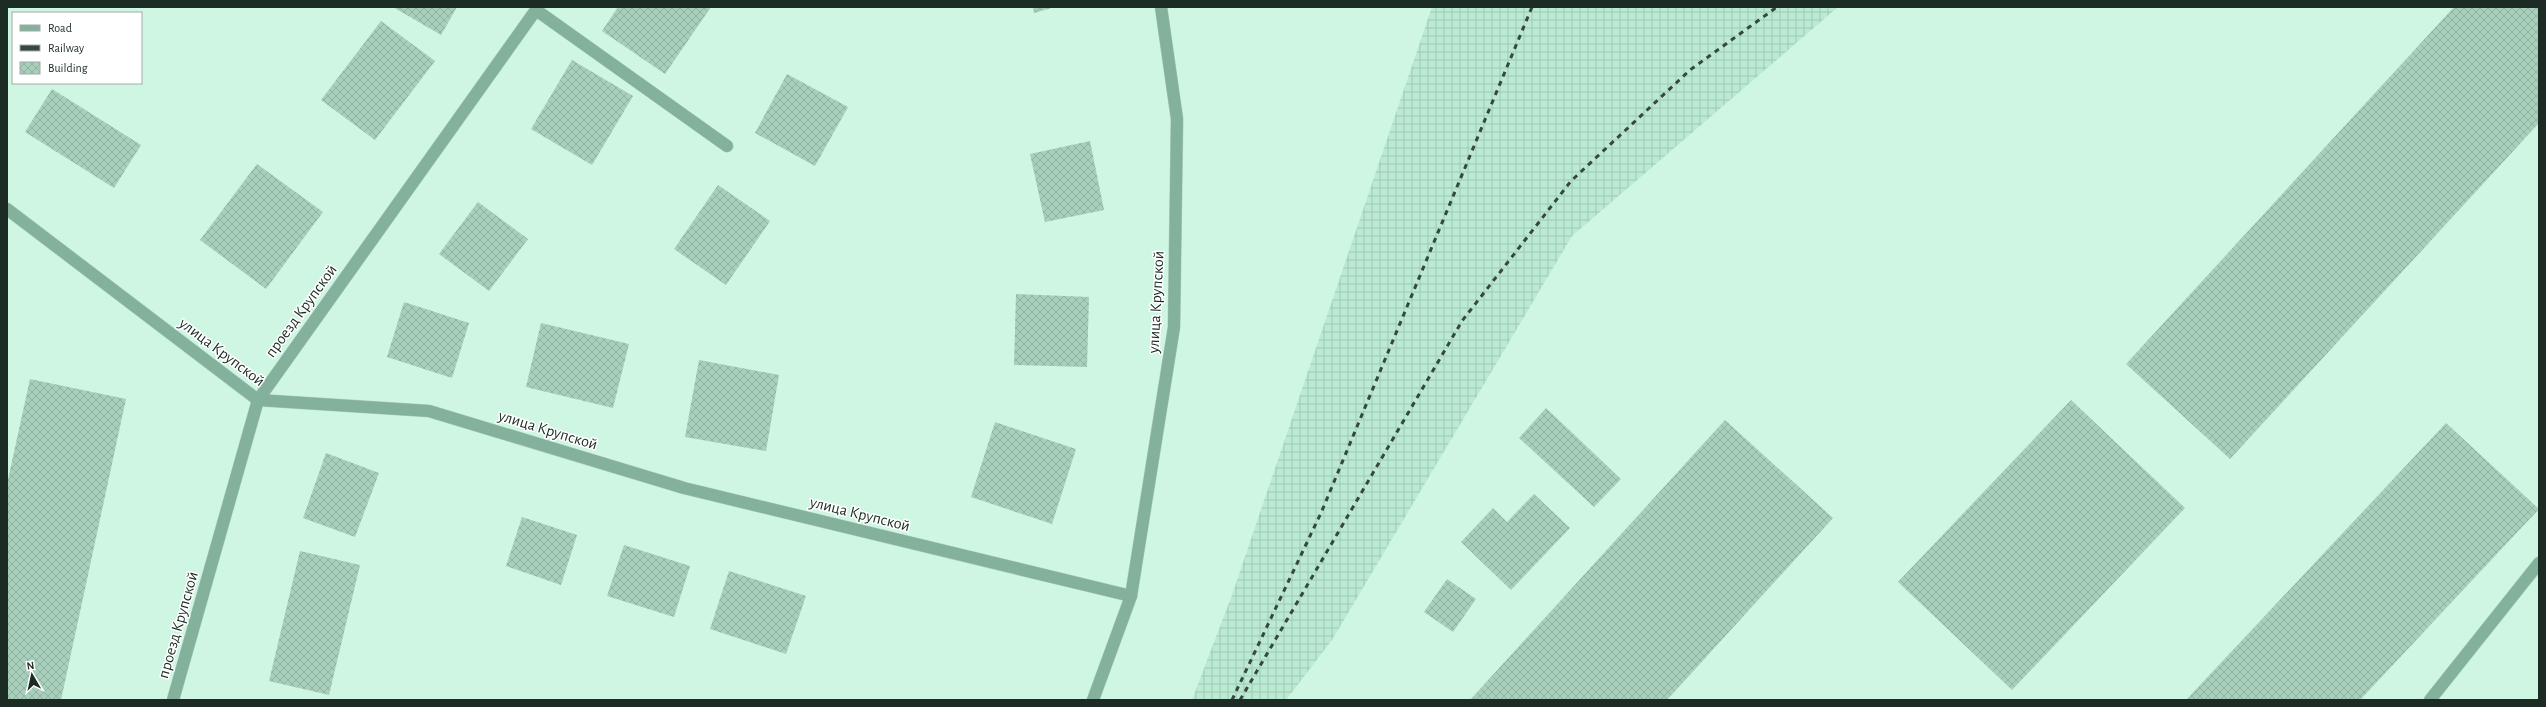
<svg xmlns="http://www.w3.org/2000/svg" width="2546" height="707" viewBox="0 0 2546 707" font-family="'Alegreya Sans',sans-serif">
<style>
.industrial{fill:url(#industrial-grid)}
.building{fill:url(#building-cross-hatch)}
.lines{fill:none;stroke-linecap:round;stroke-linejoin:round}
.minor-casing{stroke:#aed1c1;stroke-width:13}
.minor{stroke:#84b19b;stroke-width:12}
.rail{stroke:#35473e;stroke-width:3;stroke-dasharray:5 5;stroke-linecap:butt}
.labels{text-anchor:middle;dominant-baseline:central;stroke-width:3;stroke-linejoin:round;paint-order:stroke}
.street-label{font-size:16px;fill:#1c2b24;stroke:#fff}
</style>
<defs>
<pattern id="industrial-grid" width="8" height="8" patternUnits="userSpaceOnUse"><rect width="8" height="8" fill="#bbead3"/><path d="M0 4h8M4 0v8" fill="none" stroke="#a0c9b5"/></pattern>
<pattern id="building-cross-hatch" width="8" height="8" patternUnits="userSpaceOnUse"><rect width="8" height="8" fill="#a8cfbc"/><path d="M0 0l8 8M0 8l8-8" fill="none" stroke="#90b2a1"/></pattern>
</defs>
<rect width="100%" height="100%" fill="#cef6e3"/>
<polygon class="industrial" points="1432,7 1838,7 1572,236 1332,640 1286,700 1192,700 1232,595"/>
<g class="building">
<polygon points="393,7 457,7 441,35"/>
<polygon points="618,7 711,7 665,74 602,31"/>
<polygon points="1033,7 1055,7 1034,13"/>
<polygon points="2454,7 2539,7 2539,123 2230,459 2126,364"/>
<polygon points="381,21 435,61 375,140 321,100"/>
<polygon points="572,60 633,96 592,165 531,129"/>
<polygon points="787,74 848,107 815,166 755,133"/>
<polygon points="52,89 141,145 114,188 25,132"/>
<polygon points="1090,141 1104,210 1045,222 1030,154"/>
<polygon points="257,164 323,212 266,289 200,240"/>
<polygon points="718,185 770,221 726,285 674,249"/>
<polygon points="478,202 528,239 489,291 439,254"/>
<polygon points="1016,294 1089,297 1087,367 1014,365"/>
<polygon points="404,302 469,323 452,378 387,357"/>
<polygon points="541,323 629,344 613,408 526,387"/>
<polygon points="699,360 779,375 766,451 685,437"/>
<polygon points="30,379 126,399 61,700 7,700 7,484"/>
<polygon points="2071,400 2185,508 2012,690 1898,582"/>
<polygon points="1546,408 1621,479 1594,507 1519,438"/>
<polygon points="1725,420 1833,518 1667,700 1470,700"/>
<polygon points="995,422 1076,449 1052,524 971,497"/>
<polygon points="2446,423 2539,509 2360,700 2186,700"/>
<polygon points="326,453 379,473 355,537 303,518"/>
<polygon points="1534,494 1570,528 1511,590 1461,542 1493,508 1507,522"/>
<polygon points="522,517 577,535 561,585 506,566"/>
<polygon points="624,545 690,566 674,617 607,596"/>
<polygon points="300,551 360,565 329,695 269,681"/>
<polygon points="729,571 806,596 786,654 710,629"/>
<polygon points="1447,579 1476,599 1453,632 1424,612"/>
</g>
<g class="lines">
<defs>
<g id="minor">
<polyline points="536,10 727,146"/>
<polyline points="7,209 258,400 429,411 684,488 1131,596"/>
<polyline points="173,700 258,400 538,7"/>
<polyline points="1093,700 1131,596 1174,327 1177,119 1161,7"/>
<polyline points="2430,700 2539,563"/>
</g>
</defs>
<use href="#minor" class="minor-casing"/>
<use href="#minor" class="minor"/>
<g class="rail">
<polyline points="1232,700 1321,513 1532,7"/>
<polyline points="1240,700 1462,321 1571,181 1690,70 1777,7"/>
</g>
</g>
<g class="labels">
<g class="street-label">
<text transform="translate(1156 302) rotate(-87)">улица Крупской</text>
<text transform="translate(301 311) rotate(-54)">проезд Крупской</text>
<text transform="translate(222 352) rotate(37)">улица Крупской</text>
<text transform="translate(548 430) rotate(17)">улица Крупской</text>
<text transform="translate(860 514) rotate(14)">улица Крупской</text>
<text transform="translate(178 625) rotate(-74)">проезд Крупской</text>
</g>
</g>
<rect width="2546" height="707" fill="none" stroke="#1c2b24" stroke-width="16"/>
<rect x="12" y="12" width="130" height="72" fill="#ffffff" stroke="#a4aaa7"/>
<rect x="20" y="25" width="20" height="6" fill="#84b19b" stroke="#a4aaa7"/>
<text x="48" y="32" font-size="12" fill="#1c2b24">Road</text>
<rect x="20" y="45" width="20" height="6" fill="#35473e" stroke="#a4aaa7"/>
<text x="48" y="52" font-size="12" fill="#1c2b24">Railway</text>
<rect x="20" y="62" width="20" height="12" fill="url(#building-cross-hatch)" stroke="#a4aaa7"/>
<text x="48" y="72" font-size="12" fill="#1c2b24">Building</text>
<g transform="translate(32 675) rotate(351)" stroke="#ffffff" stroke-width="3" paint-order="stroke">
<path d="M0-3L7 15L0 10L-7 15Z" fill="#1c2b24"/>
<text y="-6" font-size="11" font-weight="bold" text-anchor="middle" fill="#1c2b24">N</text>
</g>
</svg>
